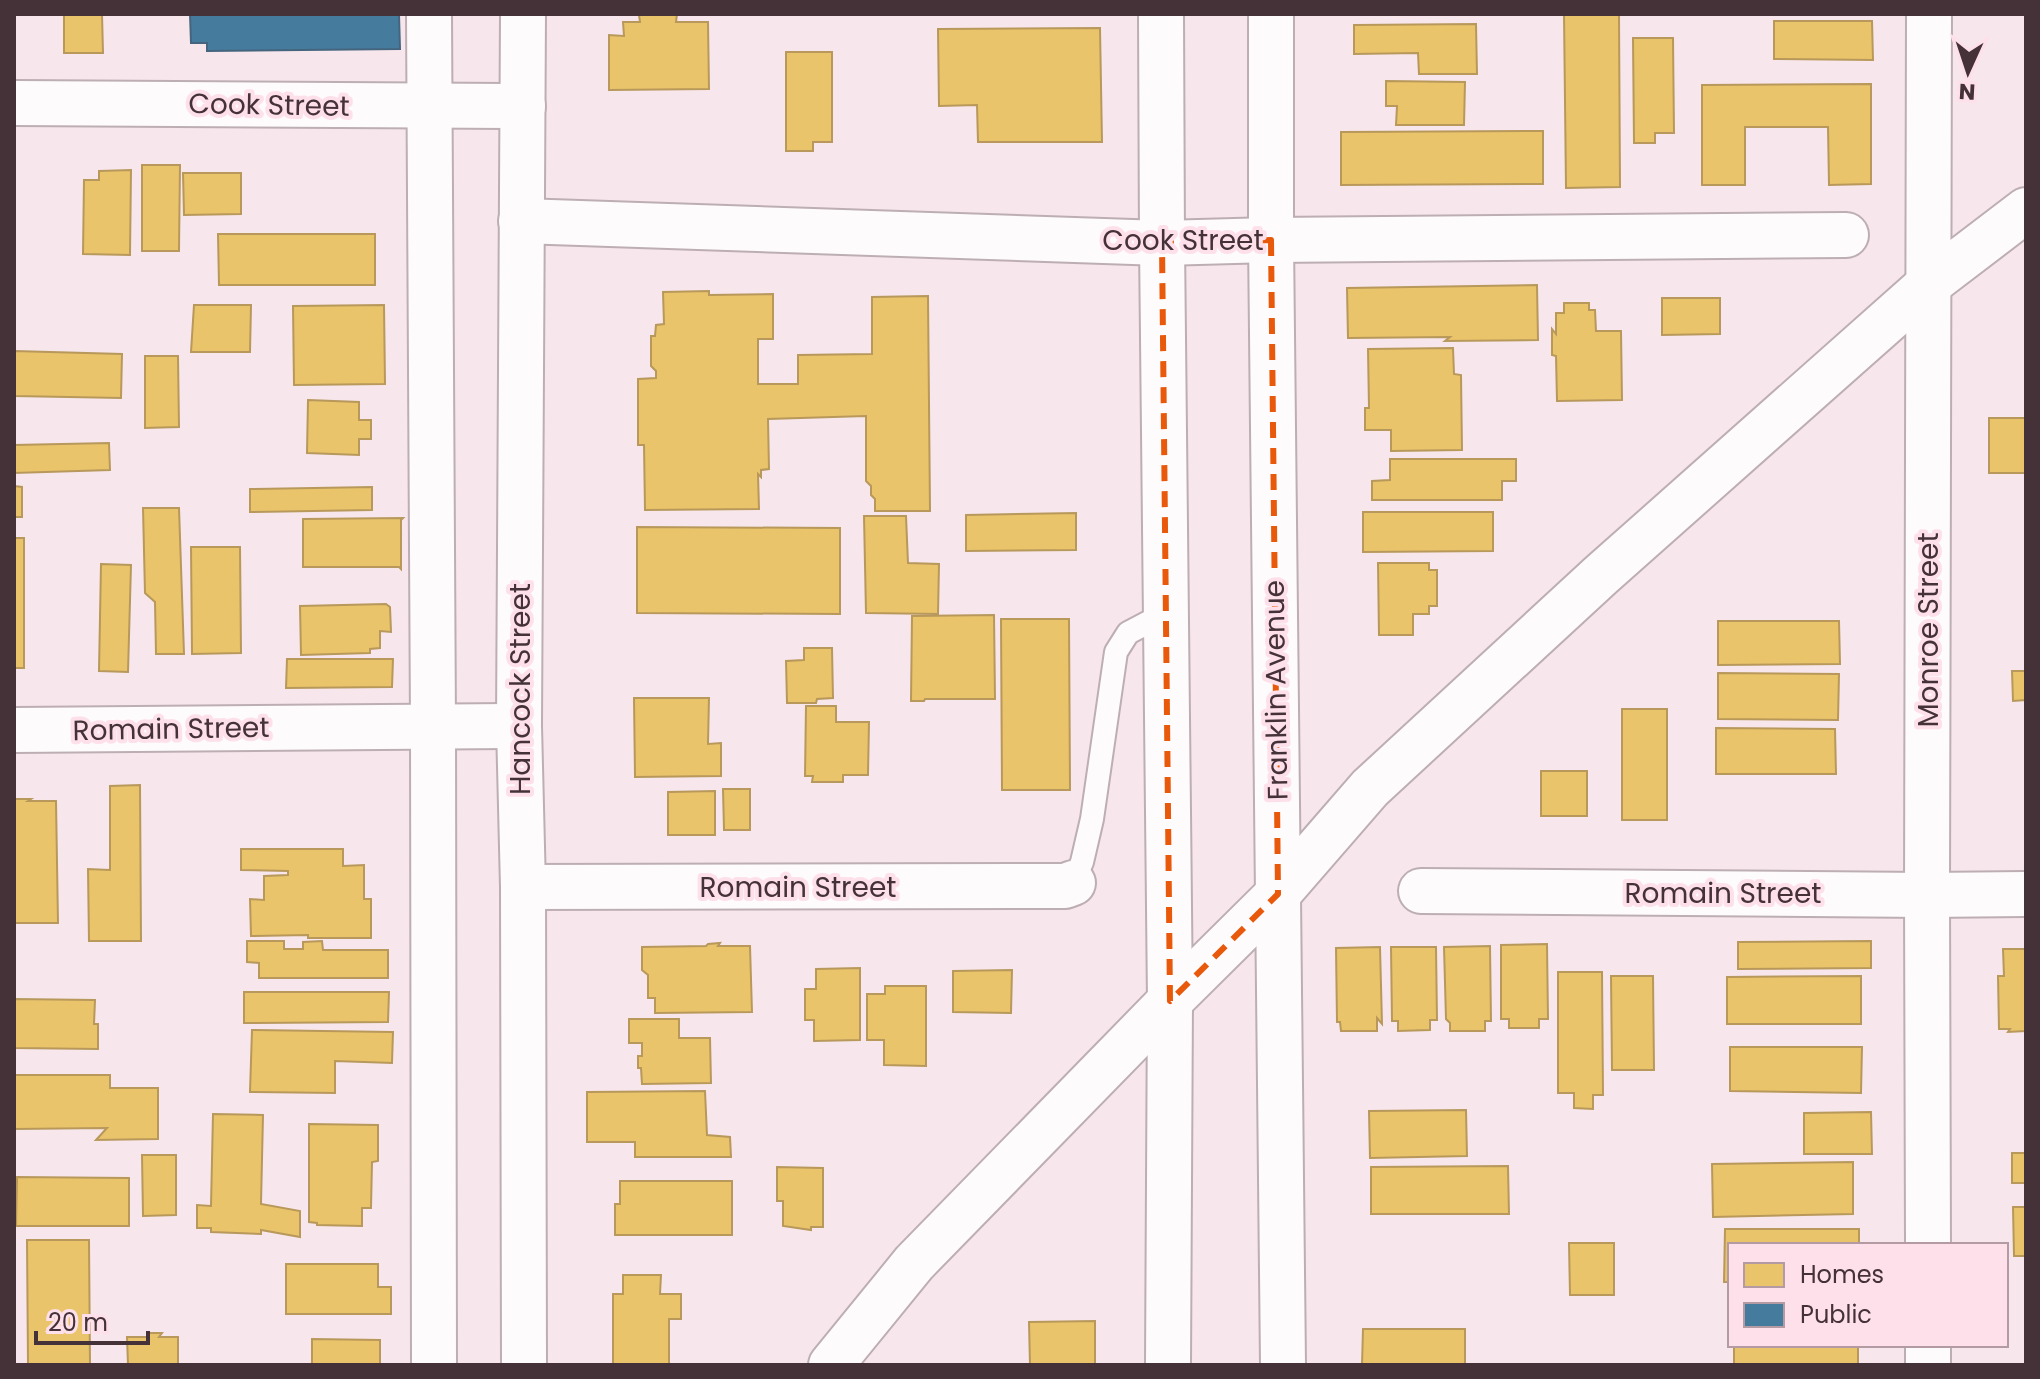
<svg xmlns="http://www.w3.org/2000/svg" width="2040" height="1379" viewBox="0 0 2040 1379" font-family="Poppins,sans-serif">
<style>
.homes{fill:#e9c46a;stroke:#b8985b;stroke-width:2}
.public{fill:#457b9d;stroke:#45657f;stroke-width:2}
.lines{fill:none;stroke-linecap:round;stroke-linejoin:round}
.service-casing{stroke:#bdaeb3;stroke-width:26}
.minor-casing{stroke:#bdaeb3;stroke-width:48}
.secondary-casing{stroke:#bdaeb3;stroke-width:48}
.service{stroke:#fefbfc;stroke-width:22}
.minor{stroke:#fefbfc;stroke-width:44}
.secondary{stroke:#fefbfc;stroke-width:44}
.marked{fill:none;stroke:#e8590c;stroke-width:6;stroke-dasharray:16 10;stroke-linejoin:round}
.labels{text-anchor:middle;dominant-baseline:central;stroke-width:8;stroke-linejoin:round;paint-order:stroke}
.street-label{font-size:28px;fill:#453238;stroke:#fee0ea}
</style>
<rect width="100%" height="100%" fill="#f7e7ec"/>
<g class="homes">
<polygon points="64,14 102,14 103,53 64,53"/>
<polygon points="677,14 676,22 708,22 709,89 609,90 609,35 624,36 623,22 640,22 639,15"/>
<polygon points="1564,14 1619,14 1620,187 1566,188"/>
<polygon points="1774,21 1872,21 1873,60 1774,59"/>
<polygon points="1476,24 1477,74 1419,74 1418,53 1354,54 1354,25"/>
<polygon points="1100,28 1102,142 978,142 977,105 939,106 938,29"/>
<polygon points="1633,38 1673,38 1674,133 1655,133 1655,143 1634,143"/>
<polygon points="786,52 832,52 832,142 813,142 813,151 786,151"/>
<polygon points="1386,81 1465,82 1464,125 1396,125 1397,106 1386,106"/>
<polygon points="1871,84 1871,184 1829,185 1828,127 1745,127 1745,185 1702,185 1702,85"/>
<polygon points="1543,131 1543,184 1341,185 1341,132"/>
<polygon points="142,165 180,165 179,251 142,251"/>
<polygon points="131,170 130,255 83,254 84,180 99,180 99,171"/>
<polygon points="183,173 241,173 241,214 184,215"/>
<polygon points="218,234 375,234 375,285 219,285"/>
<polygon points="1537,285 1538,340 1445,341 1450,337 1348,338 1347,288"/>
<polygon points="709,291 709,295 773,294 773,339 758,339 758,384 798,384 798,355 872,354 872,297 928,296 930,511 875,511 875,499 871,495 871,486 866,481 866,416 768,419 769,469 761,470 761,477 758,474 759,509 645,510 644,445 638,445 638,379 656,378 656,371 651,366 651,336 655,336 656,325 664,324 663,292"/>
<polygon points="1662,298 1720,298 1720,334 1662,335"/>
<polygon points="1564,303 1589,303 1589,310 1595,310 1596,331 1621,331 1622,400 1557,401 1556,356 1552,355 1552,329 1556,334 1556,313 1564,313"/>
<polygon points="194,305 251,305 250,352 191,352"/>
<polygon points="384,305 385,384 294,385 293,306"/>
<polygon points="1453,348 1454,374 1461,375 1462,450 1391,451 1391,430 1365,430 1365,408 1369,408 1368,349"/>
<polygon points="14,351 122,354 121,398 14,396"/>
<polygon points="145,356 178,356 179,427 145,428"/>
<polygon points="308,400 359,402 359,420 371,420 371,439 359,439 359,455 307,453"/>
<rect x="1989" y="418" width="37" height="55"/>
<polygon points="109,443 110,470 14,473 14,445"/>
<polygon points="1390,459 1516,459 1516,481 1502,481 1502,500 1372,500 1372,481 1390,480"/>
<polygon points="14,486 22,487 22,517 14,517"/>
<polygon points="372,487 372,510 250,512 250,489"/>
<polygon points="143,508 179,508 184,654 156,654 155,602 145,593"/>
<polygon points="1363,512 1493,512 1493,551 1363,552"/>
<polygon points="1076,513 1076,550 966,551 966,515"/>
<polygon points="864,516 906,516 908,563 939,564 938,614 866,613"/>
<polygon points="403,518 401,520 401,569 399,567 303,567 303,519"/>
<polygon points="637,527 840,528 840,614 637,613"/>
<rect x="14" y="538" width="10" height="130"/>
<polygon points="191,547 240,547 241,653 192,654"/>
<polygon points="1378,563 1429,563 1429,570 1437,570 1437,606 1429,606 1429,614 1413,614 1413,635 1379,635"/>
<polygon points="101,564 131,565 128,672 99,671"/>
<polygon points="386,604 390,607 391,632 380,631 380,648 370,649 370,653 301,655 300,606"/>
<polygon points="994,615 995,699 925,699 924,701 911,701 912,616"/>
<polygon points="1001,619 1069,619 1070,790 1002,790"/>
<polygon points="1718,621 1839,621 1840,664 1718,665"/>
<polygon points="804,648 832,648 833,698 817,699 816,703 787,703 786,661 804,660"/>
<polygon points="287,659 393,659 392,687 286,688"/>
<polygon points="2012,671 2026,671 2026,700 2013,701"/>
<polygon points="1718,673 1839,674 1838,720 1718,719"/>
<polygon points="634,698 709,698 708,744 721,743 721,776 635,777"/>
<polygon points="806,706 836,706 836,722 869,722 868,775 843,775 843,782 812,782 813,776 805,776"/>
<rect x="1622" y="709" width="45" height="111"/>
<polygon points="1716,728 1835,729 1836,774 1716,774"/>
<rect x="1541" y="771" width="46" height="45"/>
<polygon points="140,785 141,941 89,941 88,869 110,870 110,786"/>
<polygon points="723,789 750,789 750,830 724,830"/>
<polygon points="715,791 715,835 668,835 668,792"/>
<polygon points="14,799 31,799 28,801 56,801 58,923 14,923"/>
<polygon points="241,849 343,849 343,866 364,865 364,899 371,899 371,938 308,938 308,935 251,936 250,899 264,900 264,876 288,875 288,871 241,870"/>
<polygon points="247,941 284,941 284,949 303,949 303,942 322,941 323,950 388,950 388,978 259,978 259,963 247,962"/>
<polygon points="1871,941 1871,968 1738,969 1738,942"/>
<polygon points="720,943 718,946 750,946 752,1012 655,1013 655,998 648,998 648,975 642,970 642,947 706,946 708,944"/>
<polygon points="1547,944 1548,1019 1539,1019 1539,1028 1509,1028 1509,1019 1501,1019 1501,945"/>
<polygon points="1490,946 1491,1021 1485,1021 1485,1031 1450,1031 1450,1023 1446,1019 1444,947"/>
<polygon points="1380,947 1382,1024 1377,1018 1377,1031 1341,1031 1340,1022 1337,1022 1336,948"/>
<polygon points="1391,947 1436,947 1437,1020 1430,1020 1430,1030 1398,1031 1398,1021 1392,1021"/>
<polygon points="2003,949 2026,949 2026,1031 2008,1032 2010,1029 1999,1029 1998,976 2004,976"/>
<polygon points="860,968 860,1040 814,1041 814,1020 805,1020 805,989 816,989 816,969"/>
<polygon points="1012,970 1011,1013 953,1012 953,971"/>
<polygon points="1558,972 1602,972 1603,1095 1593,1095 1593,1109 1574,1108 1574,1093 1558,1093"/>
<polygon points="1611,976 1653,976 1654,1070 1612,1070"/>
<polygon points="1861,976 1861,1024 1727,1024 1727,977"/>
<polygon points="885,986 926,986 926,1066 884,1065 884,1040 867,1040 867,994 885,994"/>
<polygon points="244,992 389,992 388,1022 244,1023"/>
<polygon points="14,999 95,1000 94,1024 98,1024 98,1049 14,1048"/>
<polygon points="629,1019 679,1019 679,1038 710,1038 711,1083 642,1084 641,1068 638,1068 638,1056 642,1056 642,1043 629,1043"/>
<polygon points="252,1030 393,1032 392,1063 335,1061 335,1093 250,1092"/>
<polygon points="1730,1047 1862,1047 1861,1093 1730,1091"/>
<polygon points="14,1075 110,1075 110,1088 158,1088 158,1139 96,1140 107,1128 14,1129"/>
<polygon points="705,1091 707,1135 730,1137 731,1157 635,1157 635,1142 587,1142 587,1092"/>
<polygon points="1466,1110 1467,1156 1370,1158 1369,1111"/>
<polygon points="1871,1112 1872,1154 1804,1154 1804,1113"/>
<polygon points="213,1114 263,1115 261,1204 300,1211 300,1237 261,1230 261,1234 211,1232 211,1228 197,1228 197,1205 211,1206"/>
<polygon points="309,1124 378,1125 378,1161 372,1162 371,1208 362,1208 362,1226 317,1225 317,1223 309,1222"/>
<rect x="2012" y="1153" width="14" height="30"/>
<polygon points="142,1155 176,1155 176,1215 143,1216"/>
<polygon points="1853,1162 1853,1214 1713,1217 1712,1164"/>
<polygon points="1508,1166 1509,1214 1371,1214 1371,1167"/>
<polygon points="777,1167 823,1168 823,1227 811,1227 811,1230 783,1226 783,1201 777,1201"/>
<polygon points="17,1177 129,1178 129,1226 16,1226"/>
<polygon points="620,1181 732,1181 732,1235 615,1235 615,1204 620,1204"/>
<polygon points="2013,1207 2026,1207 2026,1256 2014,1256"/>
<polygon points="1725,1229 1859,1229 1859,1245 1730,1245 1730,1282 1724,1282"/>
<polygon points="27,1240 89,1240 90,1365 28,1365"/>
<polygon points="1569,1243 1614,1243 1614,1295 1570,1295"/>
<polygon points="286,1264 378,1264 378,1287 391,1287 391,1314 286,1314"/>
<polygon points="623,1275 661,1275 660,1294 681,1294 681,1319 669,1319 669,1365 613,1365 613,1294 623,1294"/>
<polygon points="1095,1321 1095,1365 1030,1365 1029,1322"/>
<polygon points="1363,1329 1465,1329 1465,1365 1362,1365"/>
<polygon points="149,1333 162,1333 159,1337 178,1337 178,1365 128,1365 127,1337 149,1337"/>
<polygon points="312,1339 380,1340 380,1365 312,1365"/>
<rect x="1734" y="1345" width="124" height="20"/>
</g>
<polygon class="public" points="190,14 399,14 400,49 207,51 207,43 191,43"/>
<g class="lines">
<defs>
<polyline id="service" points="1073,883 1082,862 1092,819 1116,652 1128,633 1166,613"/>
<g id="minor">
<polyline points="429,14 433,726 434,1365"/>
<polyline points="523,14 519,726 523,887 524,1365"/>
<polyline points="14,103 523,106"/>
<polyline points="521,221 1162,243 1271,240 1846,235"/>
<polyline points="14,730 519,726"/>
<polyline points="523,887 1065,886 1073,883"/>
<polyline points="1421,891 1927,895 2026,894"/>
<polyline points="1928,1245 1927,895 1929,14"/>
<polyline points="1928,1345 1928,1365"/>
<polyline points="831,1365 914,1263 1170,1001 1278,894 1370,788 1601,575 1929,284 2026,210"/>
</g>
<g id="secondary">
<polyline points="1161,14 1162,243 1170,1001 1168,1365"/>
<polyline points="1271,14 1271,240 1283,1365"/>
</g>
</defs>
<use href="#service" class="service-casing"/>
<use href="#minor" class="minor-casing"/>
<use href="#secondary" class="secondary-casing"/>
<use href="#service" class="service"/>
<use href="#minor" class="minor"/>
<use href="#secondary" class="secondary"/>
</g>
<path class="marked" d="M1271 240 1278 894 1170 1001 1162 243Z"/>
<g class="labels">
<g class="street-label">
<text transform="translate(269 105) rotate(1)">Cook Street</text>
<text x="1183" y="240">Cook Street</text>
<text transform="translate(1928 630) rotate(-90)">Monroe Street</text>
<text transform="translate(520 689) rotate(-90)">Hancock Street</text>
<text transform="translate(1276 690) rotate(-91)">Franklin Avenue</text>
<text transform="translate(171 729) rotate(-1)">Romain Street</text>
<text x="798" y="887">Romain Street</text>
<text x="1723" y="893">Romain Street</text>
</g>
</g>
<rect width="2040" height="1379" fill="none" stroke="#453238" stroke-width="32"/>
<rect x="1728" y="1243" width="280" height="104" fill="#fee0ea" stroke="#b49aa3" stroke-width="2"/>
<rect x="1744" y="1263" width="40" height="24" fill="#e9c46a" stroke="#b49aa3" stroke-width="2"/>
<text x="1800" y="1283" font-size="24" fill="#453238">Homes</text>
<rect x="1744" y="1303" width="40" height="24" fill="#457b9d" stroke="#b49aa3" stroke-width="2"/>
<text x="1800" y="1323" font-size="24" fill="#453238">Public</text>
<g transform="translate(1968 72) rotate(183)" stroke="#fee0ea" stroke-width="6" paint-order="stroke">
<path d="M0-6L14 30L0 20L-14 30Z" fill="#453238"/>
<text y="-12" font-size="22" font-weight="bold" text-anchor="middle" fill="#453238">N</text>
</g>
<path d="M36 1331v12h112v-12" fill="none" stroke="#453238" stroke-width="4"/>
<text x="48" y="1331" font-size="24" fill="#453238" stroke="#fee0ea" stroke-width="6" paint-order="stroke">20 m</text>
</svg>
